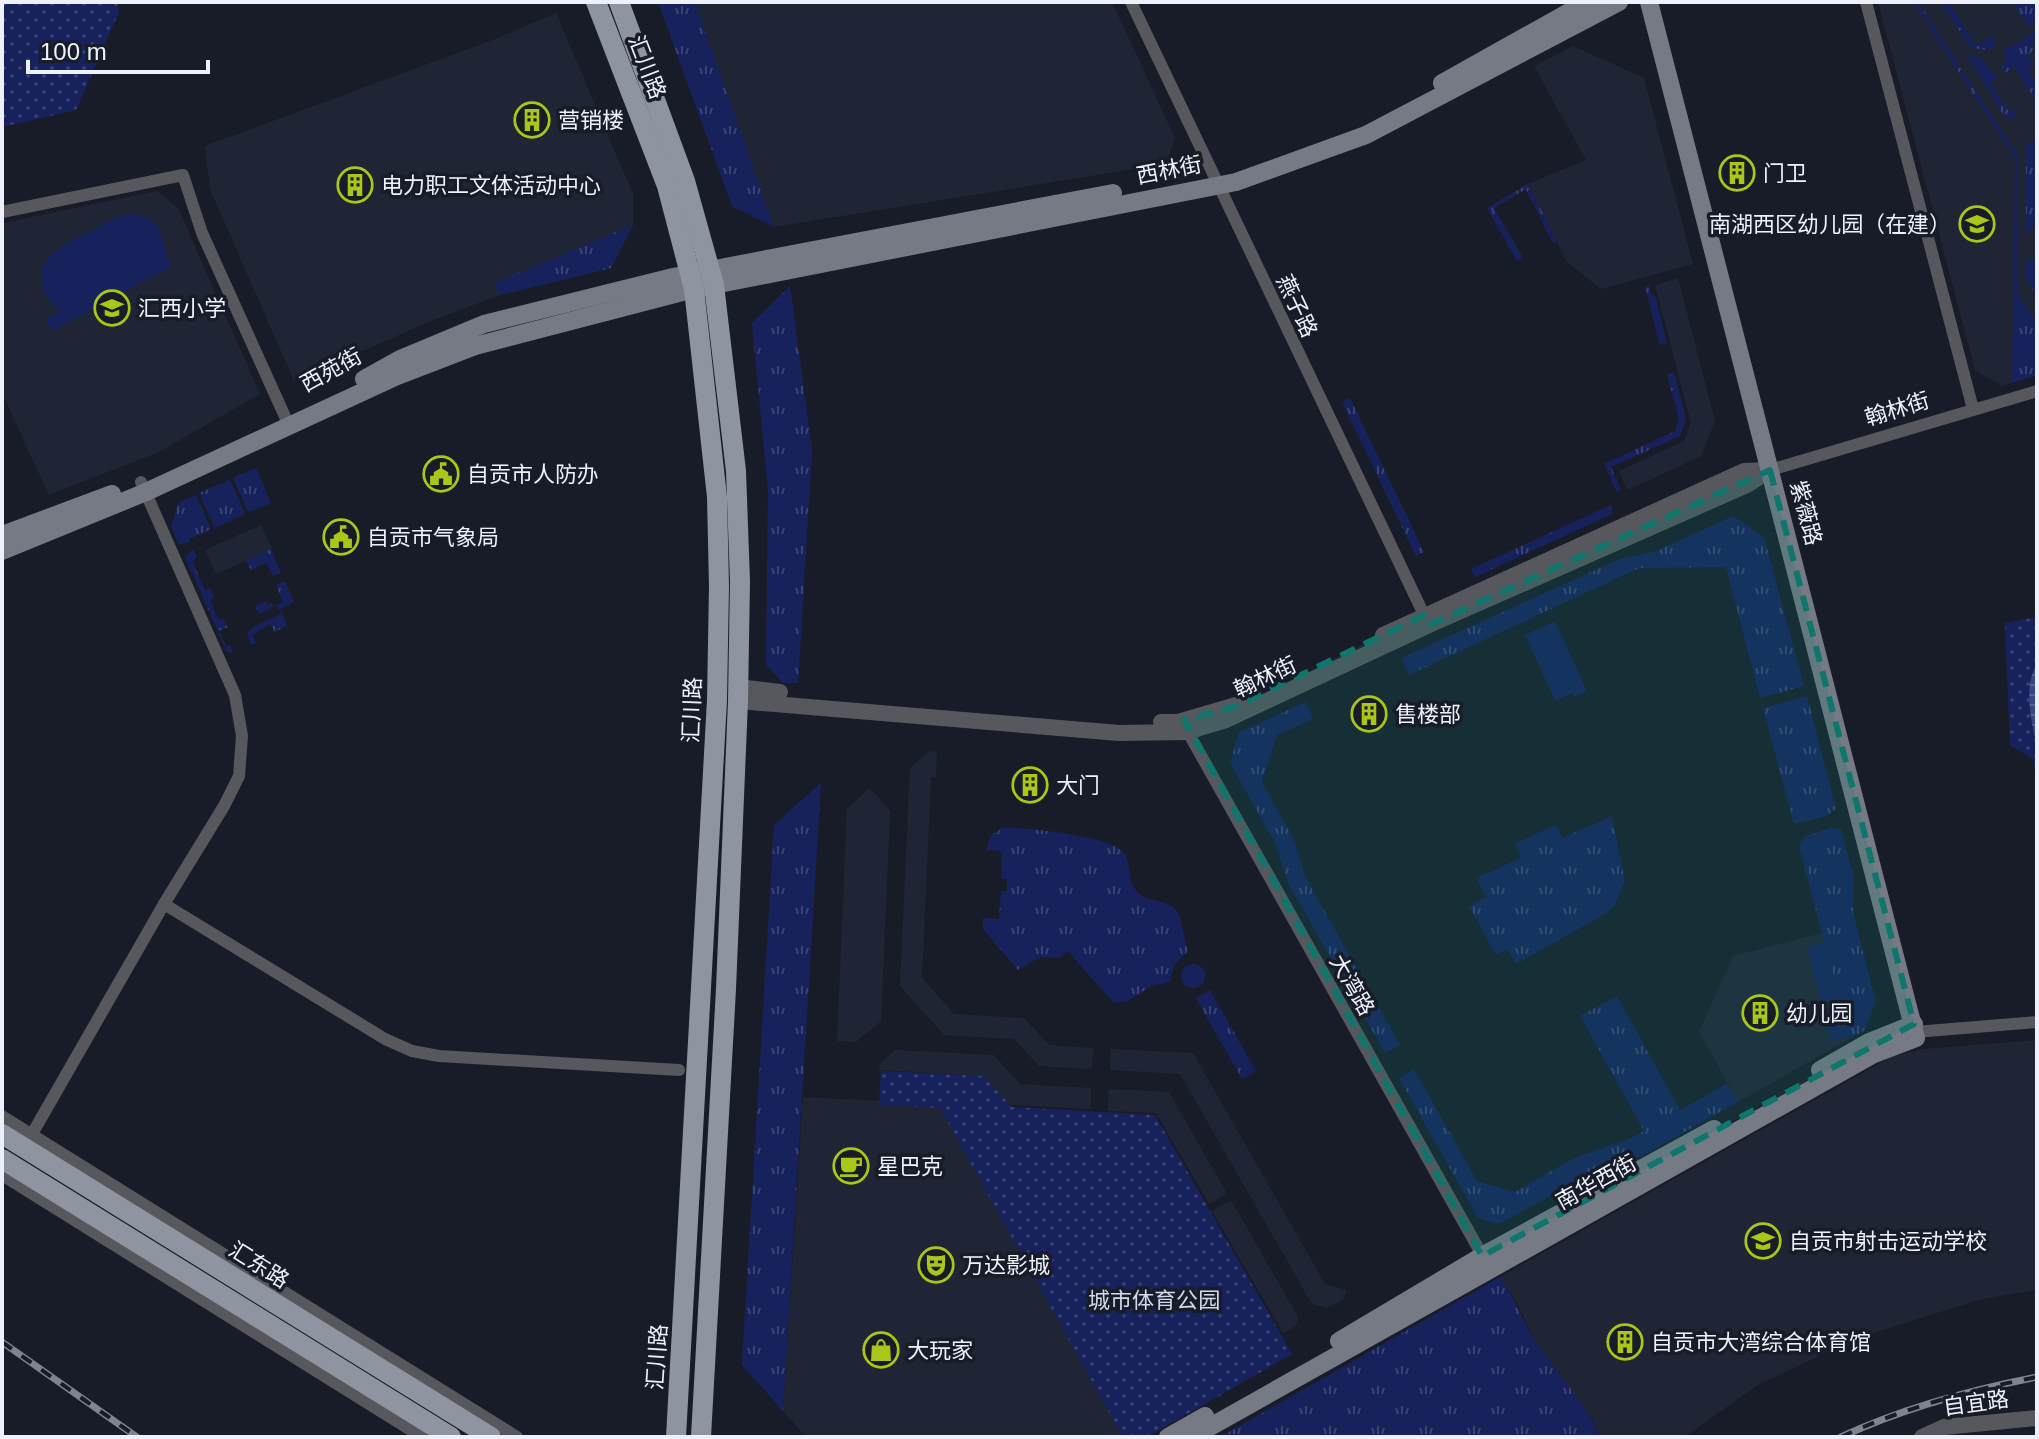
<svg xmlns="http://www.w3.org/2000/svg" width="2039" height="1439" viewBox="0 0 2039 1439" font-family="Arial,'Noto Sans SC',sans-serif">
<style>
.built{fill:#202536}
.grass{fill:url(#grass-tufts)}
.park{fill:url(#park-dots)}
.pitch{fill:#17225c}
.water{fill:url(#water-rules)}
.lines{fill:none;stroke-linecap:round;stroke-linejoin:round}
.minor{stroke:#56585e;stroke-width:12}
.tertiary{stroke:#56585e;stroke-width:16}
.secondary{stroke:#767a84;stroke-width:18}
.primary{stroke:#8f94a1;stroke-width:20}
.rail-casing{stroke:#80848e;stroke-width:7}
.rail{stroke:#181c28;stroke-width:4;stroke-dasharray:12;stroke-linecap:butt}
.marked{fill:#0f766e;fill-opacity:0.2;stroke:#0f766e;stroke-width:6;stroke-dasharray:16 10;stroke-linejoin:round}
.labels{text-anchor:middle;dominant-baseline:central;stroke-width:7;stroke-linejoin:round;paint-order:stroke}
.street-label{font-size:22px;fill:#eef1f9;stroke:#181c28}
.poi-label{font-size:22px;fill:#eef1f9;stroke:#181c28;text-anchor:start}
.park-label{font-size:22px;fill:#d1d9ec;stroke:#181c28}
</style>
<defs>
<pattern id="grass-tufts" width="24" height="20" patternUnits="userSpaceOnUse" patternTransform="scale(2)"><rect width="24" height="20" fill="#17225c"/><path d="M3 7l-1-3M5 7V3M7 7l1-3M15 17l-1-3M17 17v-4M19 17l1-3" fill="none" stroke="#394374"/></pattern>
<pattern id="park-dots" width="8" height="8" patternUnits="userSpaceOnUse" patternTransform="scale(2)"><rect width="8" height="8" fill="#17225c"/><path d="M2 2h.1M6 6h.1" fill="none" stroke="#394374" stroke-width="1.8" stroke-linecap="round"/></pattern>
<pattern id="water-rules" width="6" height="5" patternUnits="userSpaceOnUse" patternTransform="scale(2)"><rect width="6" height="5" fill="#364789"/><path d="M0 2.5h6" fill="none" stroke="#53629a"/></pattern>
</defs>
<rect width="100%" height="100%" fill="#181c28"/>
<g class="built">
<polygon points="695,2 1112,2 1175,138 1165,164 774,227"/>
<polygon points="1878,2 2037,2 2037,375 2002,386 1975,370"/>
<polygon points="556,13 633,194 633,225 611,268 500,295 431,321 294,381 210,189 205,146 498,38"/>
<polygon points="1573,46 1644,78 1693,264 1601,289 1567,262 1528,184 1586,160 1534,66"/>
<polygon points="157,191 178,208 260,394 159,452 49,495 2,393 2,223"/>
<polygon points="1678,278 1715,421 1701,456 1628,490 1619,471 1684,441 1691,423 1655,285"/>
<polygon points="261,525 272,549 216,574 205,550"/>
<polygon points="929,751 937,752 936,777 931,777 922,978 954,1014 1024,1018 1049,1045 1094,1048 1092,1069 1039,1066 1014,1039 944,1035 900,986 910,768"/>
<polygon points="870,788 890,811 881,1021 856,1042 837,1041 847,809"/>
<polygon points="1822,933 1849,1039 1738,1102 1699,1032 1733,956"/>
<polygon points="2037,1040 2037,1290 1978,1300 1852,1340 1758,1385 1684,1437 1601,1437 1593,1420 1535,1341 1517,1303 1500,1277 1891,1057 1923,1049"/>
<polygon points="1111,1049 1193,1053 1325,1284 1346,1290 1344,1299 1327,1308 1312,1304 1180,1074 1110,1070"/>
<polygon points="895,1050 994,1055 1020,1084 1091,1088 1091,1109 1010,1105 984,1076 879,1070 880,1064"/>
<polygon points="1109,1089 1169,1092 1227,1194 1209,1204 1156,1113 1108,1111"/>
<polygon points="803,1097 880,1101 880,1105 940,1107 1123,1437 806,1437 783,1411"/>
<polygon points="1231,1200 1298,1317 1296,1326 1283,1333 1212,1211"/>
</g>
<g class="grass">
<polygon points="658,2 695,2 774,227 732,206"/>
<polygon points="1913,2 1918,2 2018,156 2017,292 2037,323 2037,375 2012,383 2015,158"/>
<polygon points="1940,2 1948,2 1976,45 1992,36 1996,42 1995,46 1986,50 1971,48"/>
<polygon points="2018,2 2037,2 2037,21 2029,27 2014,4"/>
<polygon points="2037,30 2037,37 2033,40 2034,50 2028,55 2034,65 2028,69 2037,83 2037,102 2014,67 2005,73 2002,66 2006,60 2004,51"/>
<polygon points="1964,50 1970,56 1983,58 1985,64 1998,77 1990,83 2009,112 2017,107 2016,117 2011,119 2004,116"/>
<polygon points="2035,139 2037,215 2033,218 2037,226 2026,233 2026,146"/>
<polygon points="1528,184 1557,242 1553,243 1526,189 1494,208 1523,258 1517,261 1487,208"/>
<polygon points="633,225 611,268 500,295 495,283"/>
<polygon points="2025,259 2037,259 2036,295 2025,277"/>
<polygon points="1649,285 1652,296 1655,295 1667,343 1660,345 1645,286"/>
<polygon points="790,286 812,450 798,683 783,683 766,665 768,490 752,323"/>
<polygon points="1674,372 1686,419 1680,436 1611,467 1621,490 1617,492 1604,464 1675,431 1679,419 1667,374"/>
<polygon points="1350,398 1424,552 1416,556 1342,402"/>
<polygon points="256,468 271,503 248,512 233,478"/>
<polygon points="230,480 245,514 215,528 199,493"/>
<polygon points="196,495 211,529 189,539 190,543 179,544 171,526 179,502"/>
<polygon points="1611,505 1612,514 1475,577 1471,569"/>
<polygon points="1733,516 1764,537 1804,686 1760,698 1726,567 1639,568 1409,675 1401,658 1620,559 1657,551"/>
<polygon points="193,549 197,558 192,561 205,590 210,588 215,598 210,600 218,619 223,618 228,627 219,631 226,646 230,645 233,653 227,652 185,557"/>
<polygon points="271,549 281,573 273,576 266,563 251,570 246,561"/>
<polygon points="285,581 294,602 280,609 287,625 275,632 270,624 252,635 256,643 252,645 247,635 253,627 281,614 277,605 259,614 255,606 265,601 267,605 271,603 273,606 283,602 276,585"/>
<polygon points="1807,696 1836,809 1826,816 1794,824 1763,708"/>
<polygon points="1306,702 1313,719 1277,735 1262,782 1293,838 1306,878 1400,1045 1385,1053 1289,885 1276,845 1230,763 1239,732"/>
<polygon points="821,783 783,1411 742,1365 774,825"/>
<polygon points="1612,816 1625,881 1615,905 1605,914 1516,964 1507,949 1496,955 1469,906 1486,897 1476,878 1521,858 1515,843 1556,825 1562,838"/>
<path d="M1003 828C1026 827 1110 836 1123 852 1132 864 1127 881 1137 892 1148 904 1166 898 1176 910 1182 919 1184 940 1188 951L1174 965 1170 982 1151 986 1128 1001 1114 1003 1068 951 1059 958 1040 957 1018 970 983 929V918L999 919 1001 891H1007V879H1001L1002 851 986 850 991 835Z"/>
<polygon points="1830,828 1841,829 1853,875 1853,912 1876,1002 1864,1031 1849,1039 1799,845 1806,836"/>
<circle cx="1193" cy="976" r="12"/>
<polygon points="1210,990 1256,1071 1242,1079 1196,998"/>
<polygon points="1617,996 1680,1110 1727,1084 1738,1102 1640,1157 1583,1178 1499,1224 1478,1218 1399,1078 1414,1069 1477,1181 1515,1192 1574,1158 1631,1138 1644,1131 1580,1016"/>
<path d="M1500 1277C1515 1299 1523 1322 1537 1343 1558 1374 1585 1403 1601 1437H1220Z"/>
</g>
<g class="park">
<polygon points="2,2 117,2 119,12 76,110 2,127"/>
<polygon points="2037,617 2037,782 2033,759 2010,745 2005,623"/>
<polygon points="881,1071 984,1076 1012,1107 1155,1115 1292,1354 1147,1437 1123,1437 940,1108 879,1105"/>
</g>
<g class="pitch">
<path d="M131 214C170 218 158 243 172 266L52 331 45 319 60 310C51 304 44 296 42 285 36 254 68 243 89 232 103 225 116 216 131 214Z"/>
<polygon points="1555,621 1587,691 1574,697 1572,693 1555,701 1525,635"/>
<polygon points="1824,943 1848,1036 1831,1041 1807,947"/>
</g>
<path class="water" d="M2037 664V746C2031 721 2023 686 2037 664Z"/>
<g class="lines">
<g class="minor">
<polyline points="1131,2 1428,623"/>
<polyline points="1866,2 1973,409"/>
<polyline points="2,212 183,175 202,233 287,421"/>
<polyline points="1770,470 2037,391"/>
<polyline points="1185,727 1486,1262"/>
<polyline points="164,904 385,1039 412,1051 439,1056 679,1070"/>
<polyline points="1915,1032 2037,1022"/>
<polyline points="2,1116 517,1437"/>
<polyline points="32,1134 164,904 224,806 239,776 242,736 235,695 141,482"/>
<polyline points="2,1175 422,1437"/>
</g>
<g class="tertiary">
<polyline points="1383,635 1744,471 1768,470"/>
<polyline points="738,687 780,692"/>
<polyline points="738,701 1119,733 1186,732 1226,720 1429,625 1747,485 1770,470"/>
<polyline points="1161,722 1178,722 1243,703"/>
<polyline points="1922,1437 1944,1427 2037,1418"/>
</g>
<g class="secondary">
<polyline points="1442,83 1587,2"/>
<polyline points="364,379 400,359 484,324 673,277 1113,193"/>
<polyline points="2,535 112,494"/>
<polyline points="2,551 146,492 397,376 475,346 694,289 1236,182 1366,135 1619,2"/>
<polyline points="1820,1070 1869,1042 1914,1024"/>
<polyline points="1339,1341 1482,1256 1714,1129"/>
<polyline points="1168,1437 1205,1416"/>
<polyline points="1192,1437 1874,1054 1916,1038 1649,2"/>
</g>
<g class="primary">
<polyline points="596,2 667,186 694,289 717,497 719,586 717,700 676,1437"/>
<polyline points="619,2 685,181 714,285 736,471 740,581 738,701 726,989 701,1437"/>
<polyline points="2,1134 491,1437"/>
<polyline points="2,1159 451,1437"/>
</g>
<defs>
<g id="rail">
<polyline points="2,1342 137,1437"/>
<path d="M1841 1437C1903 1408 1970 1390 2037 1377"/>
</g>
</defs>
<use href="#rail" class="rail-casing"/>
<use href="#rail" class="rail"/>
</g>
<path class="marked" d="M1770 470 1914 1024 1482 1256 1184 720 1239 705 1424 615 1429 625Z"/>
<defs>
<symbol id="building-ring" viewBox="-11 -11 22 22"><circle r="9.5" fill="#181c28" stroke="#a9c719" stroke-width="1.5"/><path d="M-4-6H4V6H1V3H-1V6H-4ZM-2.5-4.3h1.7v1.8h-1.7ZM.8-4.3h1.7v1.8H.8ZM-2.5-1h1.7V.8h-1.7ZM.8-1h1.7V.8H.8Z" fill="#a9c719"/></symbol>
<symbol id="school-ring" viewBox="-11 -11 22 22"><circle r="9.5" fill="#181c28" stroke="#a9c719" stroke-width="1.5"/><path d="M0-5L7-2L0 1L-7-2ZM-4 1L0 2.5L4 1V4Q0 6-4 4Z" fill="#a9c719"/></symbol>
<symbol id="civic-ring" viewBox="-11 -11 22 22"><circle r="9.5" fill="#181c28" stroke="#a9c719" stroke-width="1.5"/><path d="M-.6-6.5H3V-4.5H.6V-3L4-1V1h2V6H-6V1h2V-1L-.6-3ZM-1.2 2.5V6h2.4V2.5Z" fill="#a9c719"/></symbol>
<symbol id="cafe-ring" viewBox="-11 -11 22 22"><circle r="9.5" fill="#181c28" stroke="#a9c719" stroke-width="1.5"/><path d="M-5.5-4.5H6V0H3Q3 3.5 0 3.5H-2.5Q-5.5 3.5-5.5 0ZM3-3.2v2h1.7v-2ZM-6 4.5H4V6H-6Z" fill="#a9c719"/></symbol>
<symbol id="theatre-ring" viewBox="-11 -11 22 22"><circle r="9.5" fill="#181c28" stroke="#a9c719" stroke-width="1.5"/><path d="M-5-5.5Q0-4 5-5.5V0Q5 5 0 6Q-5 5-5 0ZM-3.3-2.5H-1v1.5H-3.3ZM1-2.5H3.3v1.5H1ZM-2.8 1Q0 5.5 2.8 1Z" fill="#a9c719"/></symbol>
<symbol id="shop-ring" viewBox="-11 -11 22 22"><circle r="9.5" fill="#181c28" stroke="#a9c719" stroke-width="1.5"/><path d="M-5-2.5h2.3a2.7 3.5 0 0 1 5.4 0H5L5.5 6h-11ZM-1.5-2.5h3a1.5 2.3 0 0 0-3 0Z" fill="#a9c719"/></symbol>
</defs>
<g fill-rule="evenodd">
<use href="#building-ring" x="512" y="100" width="40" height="40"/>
<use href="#building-ring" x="1717" y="153" width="40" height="40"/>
<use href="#building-ring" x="335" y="165" width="40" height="40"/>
<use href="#school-ring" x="1957" y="204" width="40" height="40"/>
<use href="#school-ring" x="92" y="288" width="40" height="40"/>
<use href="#civic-ring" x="421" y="454" width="40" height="40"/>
<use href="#civic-ring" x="321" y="517" width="40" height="40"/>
<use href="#building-ring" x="1349" y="694" width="40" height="40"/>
<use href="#building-ring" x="1010" y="765" width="40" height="40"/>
<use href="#building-ring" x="1740" y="993" width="40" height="40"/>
<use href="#cafe-ring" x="831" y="1146" width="40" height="40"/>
<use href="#school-ring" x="1743" y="1221" width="40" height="40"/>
<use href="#theatre-ring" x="916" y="1245" width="40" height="40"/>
<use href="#building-ring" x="1605" y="1322" width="40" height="40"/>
<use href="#shop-ring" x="861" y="1330" width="40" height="40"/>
</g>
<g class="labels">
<g class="street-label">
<text transform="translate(647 67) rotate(69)">汇川路</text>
<text transform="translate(1169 170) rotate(-11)">西林街</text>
<text transform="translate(1297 306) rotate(65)">燕子路</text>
<text transform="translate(331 370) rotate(-29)">西苑街</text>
<text transform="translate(1897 409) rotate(-17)">翰林街</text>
<text transform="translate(1806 513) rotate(75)">紫薇路</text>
<text transform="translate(1265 677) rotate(-25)">翰林街</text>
<text transform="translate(692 710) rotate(-88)">汇川路</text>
<text transform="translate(1352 985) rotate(60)">大湾路</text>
<text transform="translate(1596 1182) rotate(-29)">南华西街</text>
<text transform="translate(259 1265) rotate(32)">汇东路</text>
<text transform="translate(657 1357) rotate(-86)">汇川路</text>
<text transform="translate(1976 1403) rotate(-8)">自宜路</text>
</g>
<g class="poi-label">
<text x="558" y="120">营销楼</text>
<text x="1763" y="173">门卫</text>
<text x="381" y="185">电力职工文体活动中心</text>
<text x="1951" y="224" text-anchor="end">南湖西区幼儿园（在建）</text>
<text x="138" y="308">汇西小学</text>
<text x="467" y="474">自贡市人防办</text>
<text x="367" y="537">自贡市气象局</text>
<text x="1395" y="714">售楼部</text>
<text x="1056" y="785">大门</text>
<text x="1786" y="1013">幼儿园</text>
<text x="877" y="1166">星巴克</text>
<text x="1789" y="1241">自贡市射击运动学校</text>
<text x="962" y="1265">万达影城</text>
<text x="1651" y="1342">自贡市大湾综合体育馆</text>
<text x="907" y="1350">大玩家</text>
</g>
<g class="park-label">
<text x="1154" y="1300">城市体育公园</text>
</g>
</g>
<rect width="2039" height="1439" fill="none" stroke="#eef1f9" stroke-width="8"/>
<path d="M28 60v12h180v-12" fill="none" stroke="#eef1f9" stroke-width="4"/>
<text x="40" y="60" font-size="24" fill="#eef1f9" stroke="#181c28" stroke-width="6" paint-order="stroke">100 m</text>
</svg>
